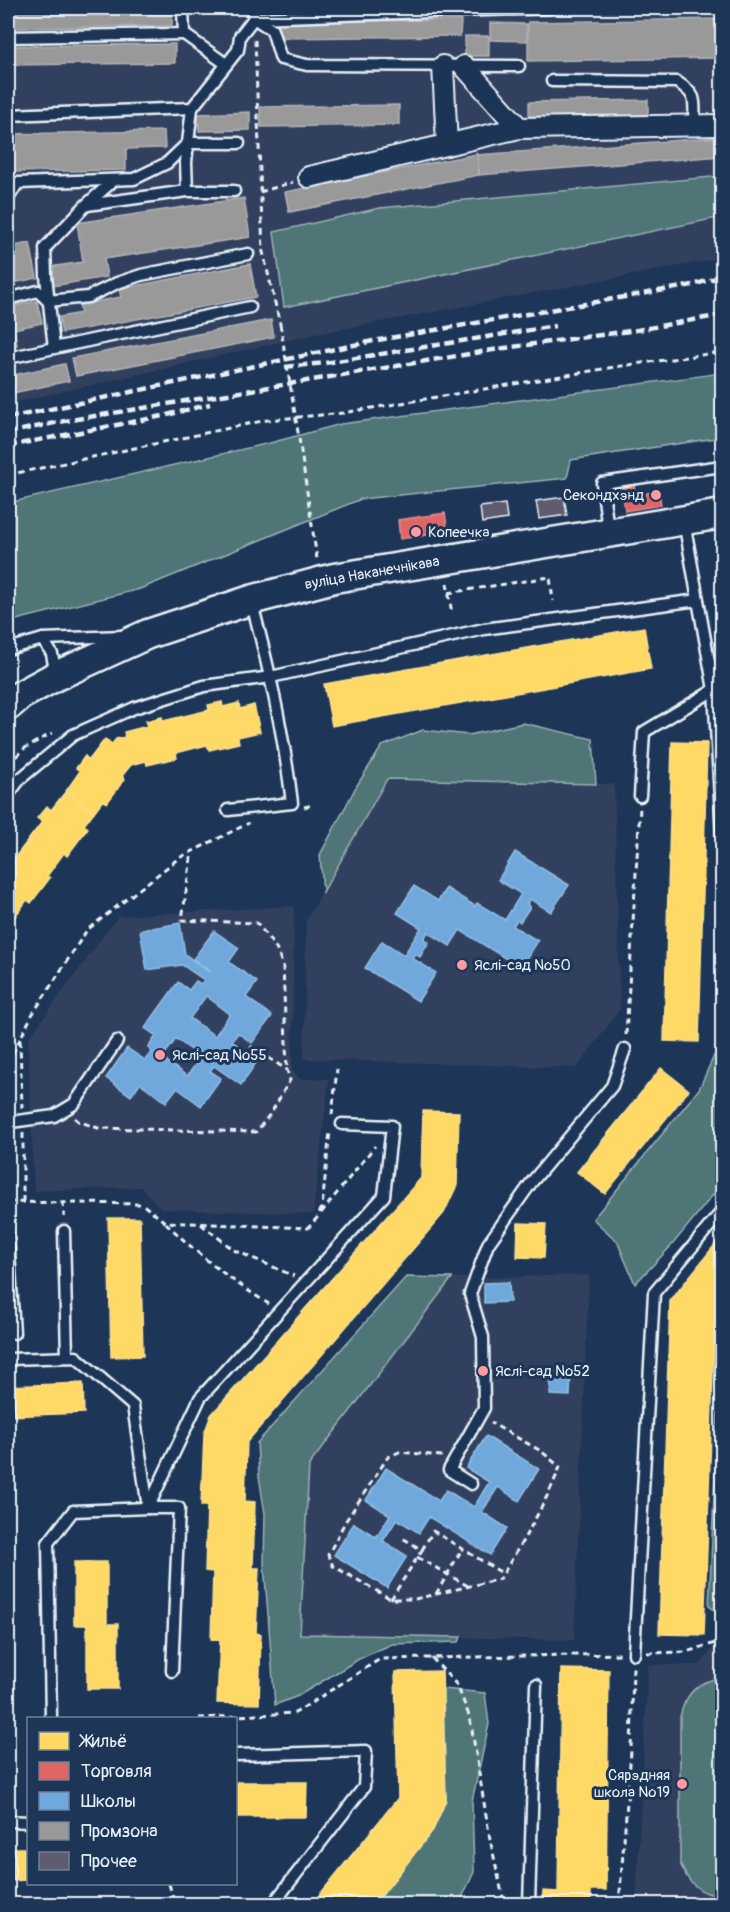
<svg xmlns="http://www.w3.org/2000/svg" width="730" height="1912" viewBox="0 0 730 1912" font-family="Pangolin,sans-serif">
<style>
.built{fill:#31415e}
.green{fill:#4f7476;stroke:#9cb2b7;stroke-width:1.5}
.homes{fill:#ffd966;stroke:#f8e092;stroke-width:1.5}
.shops{fill:#e06666;stroke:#e29092;stroke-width:1.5}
.schools{fill:#6fa8dc;stroke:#93bee4;stroke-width:1.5;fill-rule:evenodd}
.industry{fill:#999;stroke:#b1b3b6;stroke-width:1.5}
.building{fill:#605c6f;stroke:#e8f1f8;stroke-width:1.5}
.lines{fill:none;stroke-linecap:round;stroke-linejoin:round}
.service-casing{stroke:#e8f1f8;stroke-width:15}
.minor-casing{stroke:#e8f1f8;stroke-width:24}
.secondary-casing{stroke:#e8f1f8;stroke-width:33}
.path{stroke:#e8f1f8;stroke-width:3;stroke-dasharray:6 4.5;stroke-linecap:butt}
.service{stroke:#1d3557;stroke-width:10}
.minor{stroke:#1d3557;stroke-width:20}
.secondary{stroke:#1d3557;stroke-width:28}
.rail{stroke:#e8f1f8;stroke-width:4.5;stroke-dasharray:9 4.5;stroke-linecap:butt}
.path-bridge{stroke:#e8f1f8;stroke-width:3;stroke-dasharray:6 4.5;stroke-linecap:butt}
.poi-dot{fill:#ff9aa2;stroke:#1d3557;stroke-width:2}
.labels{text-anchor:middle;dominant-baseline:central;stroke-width:6;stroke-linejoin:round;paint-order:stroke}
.poi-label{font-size:15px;fill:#e8f1f8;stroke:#1d3557;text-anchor:start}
.street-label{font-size:15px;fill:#e8f1f8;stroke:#1d3557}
</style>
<rect width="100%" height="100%" fill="#1d3557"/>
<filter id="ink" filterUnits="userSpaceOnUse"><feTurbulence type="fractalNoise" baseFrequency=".0167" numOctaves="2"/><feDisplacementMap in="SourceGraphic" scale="12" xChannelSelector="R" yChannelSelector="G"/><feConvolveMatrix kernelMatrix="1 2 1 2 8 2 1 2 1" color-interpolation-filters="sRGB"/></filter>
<g filter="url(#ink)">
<g class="built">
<polygon points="8,8 722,8 722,258 316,334 8,404"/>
<polygon points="387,778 614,784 620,1009 577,1068 304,1059 306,921"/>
<polygon points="294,906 292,1070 300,1079 329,1079 313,1214 161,1209 141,1187 34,1191 28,1039 118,916"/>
<polygon points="589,1275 574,1640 300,1634 309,1465 452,1278"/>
<polygon points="722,1636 722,1904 636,1903 648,1665 700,1665"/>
</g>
<g class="green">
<polygon points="722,176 722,217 284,307 274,232 380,208"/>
<polygon points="722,373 722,437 571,460 567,478 361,499 140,589 8,622 8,503 270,443 341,424"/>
<polygon points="523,723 593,739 596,784 387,779 323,892 320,855 356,787 382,746 423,730 469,735"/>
<polygon points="722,1038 722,1184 672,1245 635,1284 617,1241 593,1219 699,1089"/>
<polygon points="406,1277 452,1278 309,1465 300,1634 461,1637 459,1642 392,1644 359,1659 298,1696 275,1705 264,1564 265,1514 259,1476 257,1443"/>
<polygon points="722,1320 722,1615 709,1606"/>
<path d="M722 1678V1895C701 1896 687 1882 680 1863V1717C685 1694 699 1680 722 1678Z"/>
<polygon points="443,1689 485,1693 489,1724 472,1801 474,1872 459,1904 375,1904 433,1830 446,1800"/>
</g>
<g class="homes">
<polygon points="644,627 651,669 332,726 324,684"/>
<polygon points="222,702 223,707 239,703 240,709 254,705 260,732 238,737 239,743 209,750 207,745 176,753 177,758 147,765 146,761 131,765 122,776 125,779 107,803 103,800 94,812 66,791 80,771 76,768 85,756 89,760 105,739 112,744 116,739 125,737 124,732 147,726 146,721 162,717 163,721 209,710 208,705"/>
<polygon points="672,742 707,743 699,1042 664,1041"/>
<polygon points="66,791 94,812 84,825 88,828 67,856 64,853 47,876 50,878 31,903 27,900 8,926 8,857 13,860 42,822 37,818 47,806 51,810"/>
<polygon points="661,1068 689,1090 605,1194 577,1172"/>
<polygon points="423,1111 459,1112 457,1185 444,1213 247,1442 245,1501 255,1502 253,1568 259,1568 256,1633 261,1634 259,1704 217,1703 220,1640 211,1639 213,1572 205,1571 207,1506 201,1506 204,1434 211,1415 421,1178"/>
<polygon points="108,1218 140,1218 143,1356 111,1357"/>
<polygon points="518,1223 546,1224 544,1258 517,1257"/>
<polygon points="722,1236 722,1308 715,1317 704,1635 659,1634 670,1301"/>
<polygon points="83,1383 84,1413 8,1416 8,1386"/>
<polygon points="74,1562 107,1562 107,1624 118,1624 118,1689 87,1689 87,1625 74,1625"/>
<polygon points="561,1669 609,1670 606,1890 591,1890 591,1904 542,1904 543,1891 558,1892"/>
<polygon points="442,1671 446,1800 433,1830 375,1904 312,1904 398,1798 395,1672"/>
<polygon points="236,1782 307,1782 306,1817 236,1817"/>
<polygon points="8,1848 28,1848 28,1880 8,1881"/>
</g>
<g class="shops">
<polygon points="634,485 636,495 659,491 661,505 625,511 622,487"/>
<polygon points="445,513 448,532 400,539 398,520"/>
</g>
<g class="schools">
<polygon points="515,852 569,885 551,912 530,899 527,904 530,907 520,922 517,920 513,926 538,941 521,968 460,930 450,946 428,932 424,939 429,942 420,957 415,954 412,958 436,973 418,1001 365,968 382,941 404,955 421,928 397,913 414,886 438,901 446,888 475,906 477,903 505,920 521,894 498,880"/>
<path d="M180 923 185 954 209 972 210 971 193 959 214 931 239 948 229 962 257 982 246 997 272 1016 252 1043 238 1033 232 1041 258 1060 241 1085 214 1066 210 1071 221 1078 201 1106 177 1088 166 1102 140 1083 131 1096 106 1078 127 1048 145 1060 152 1051 148 1048 156 1036 145 1028 178 982 189 990 196 981 201 984 204 980 182 965 147 970 140 930ZM206 996 230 1014 215 1036 190 1018ZM176 1039 201 1057 187 1076 162 1058Z"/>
<polygon points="509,1282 510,1302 484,1303 484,1283"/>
<polygon points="551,1370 571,1371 570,1396 550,1395"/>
<polygon points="486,1436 539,1469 519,1501 498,1487 482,1512 507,1528 490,1555 429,1517 419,1533 397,1519 383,1541 407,1556 387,1588 334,1555 354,1523 376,1537 390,1515 366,1500 386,1468 439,1501 446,1490 474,1507 489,1482 466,1468"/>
</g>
<g class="industry">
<polygon points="8,8 172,8 172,26 8,28"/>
<polygon points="722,19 722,39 719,40 719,58 528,61 528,22"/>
<polygon points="461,20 460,36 278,38 276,22"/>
<polygon points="490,23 527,24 527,41 490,40"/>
<rect x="465" y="36" width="24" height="20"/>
<polygon points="175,44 175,63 8,65 8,46"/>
<polygon points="648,100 648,117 529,119 529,102"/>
<polygon points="399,105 399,125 261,127 260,107"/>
<polygon points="250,112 250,130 199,131 198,114"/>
<polygon points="164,131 165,148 126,149 126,170 8,172 8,134"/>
<polygon points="722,137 722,156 479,175 477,155"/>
<polygon points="477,154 479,175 289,212 285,192"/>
<polygon points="244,198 250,237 104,259 107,277 53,286 50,267 83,262 77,223"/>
<polygon points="30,243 37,278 8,284 8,247"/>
<polygon points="250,264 256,297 62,333 59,317 81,313 79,305 121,297 119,289"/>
<polygon points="37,301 42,323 14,329 17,345 8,347 8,307"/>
<polygon points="271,320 274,337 76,376 72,358"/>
<polygon points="65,364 69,381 8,394 8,376"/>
</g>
<g class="building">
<polygon points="564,497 567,515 539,519 536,501"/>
<polygon points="505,504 507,519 482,523 480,507"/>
</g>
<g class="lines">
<defs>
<g id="service">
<polyline points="252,8 254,18 550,8"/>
<polyline points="184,34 226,64"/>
<polyline points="8,37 184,34 183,8"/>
<path d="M552 81 677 82C699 96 694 101 694 125"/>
<polyline points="8,115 192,108 238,50 240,36 254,18 272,30 281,59 307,65 519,66"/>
<polyline points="187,191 234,191"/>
<polyline points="8,198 18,183 134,179 167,163 188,143 192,108"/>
<polyline points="87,205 187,191 186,162 188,143 239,143"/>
<polyline points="8,299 38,291 48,301 88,297 117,283 141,275 248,254"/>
<polyline points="54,348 250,307"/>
<polyline points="8,358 54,348 46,276 45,248 86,205 114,180"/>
<polyline points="684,521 714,690 722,836"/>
<polyline points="608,530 602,483 722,466"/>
<polyline points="43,639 52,654 56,675"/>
<polyline points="8,649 43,639 123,636"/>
<polyline points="8,795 20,779 73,735 134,708 204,686 271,677 484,629 698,600"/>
<polyline points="640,796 644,732 714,690 722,689"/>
<path d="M228 810 292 803C284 734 269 667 251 600"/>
<polyline points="8,1125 11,1122 54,1116 74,1104 117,1041"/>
<polyline points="64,1231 67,1357"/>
<polyline points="8,1235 14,1333"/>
<polyline points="8,1359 76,1357 133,1406 148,1508 73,1511 48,1543 51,1718"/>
<polyline points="471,1484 449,1470 484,1408 483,1337 470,1294 488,1244 531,1183 612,1086 625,1049"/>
<polyline points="634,1654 654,1293 722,1211"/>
<polyline points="172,1671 179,1508 148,1508 200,1398 384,1196 392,1126 342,1124"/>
<polyline points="236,1755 366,1751 364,1787 273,1904"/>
<polyline points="8,1821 28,1822"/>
<polyline points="529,1904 536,1685"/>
</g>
<g id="minor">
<polyline points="443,66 447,145"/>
<polyline points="464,66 519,128 722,125"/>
<polyline points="309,177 519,128"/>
</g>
<polyline id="secondary" points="8,706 21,695 56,676 148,634 251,600 334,578 722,514"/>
</defs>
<use href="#service" class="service-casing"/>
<use href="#minor" class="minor-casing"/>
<use href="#secondary" class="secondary-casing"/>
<g class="path">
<polyline points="255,40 263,252 280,324"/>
<polyline points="260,192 293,182"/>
<polyline points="299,438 317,559 319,559"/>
<polyline points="8,475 267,420 343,413 621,366 722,352"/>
<polyline points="447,583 452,614"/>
<polyline points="448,593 550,577 553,601"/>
<polyline points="8,764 25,748 52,733"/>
<polyline points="304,807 314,805"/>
<polyline points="191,857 182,920 257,923 276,948 283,966 287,1070"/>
<polyline points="626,1035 640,808"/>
<polyline points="20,1040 22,1108"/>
<polyline points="8,1063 32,1015 87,930 179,858 249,823"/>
<polyline points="332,1115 337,1069"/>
<polyline points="75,1118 78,1121 98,1128 256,1132 271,1113 290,1080 287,1070 247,1044"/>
<polyline points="23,1133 23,1201"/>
<polyline points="8,1202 142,1204 165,1222 308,1228 317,1218 322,1207 330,1131"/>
<polyline points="63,1202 64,1217"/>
<polyline points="321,1213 375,1146"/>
<path d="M166 1223C197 1254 231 1281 269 1304"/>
<polyline points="201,1224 234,1250 294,1276"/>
<path d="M442 1456 399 1452 388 1457 345 1522 328 1555 333 1566 391 1599H415L500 1579C522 1542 544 1507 560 1467L541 1451 491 1423"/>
<polyline points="422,1550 433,1531 502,1573"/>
<polyline points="417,1557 468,1586"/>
<polyline points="436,1594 462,1549"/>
<polyline points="391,1599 422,1550 401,1537"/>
<polyline points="719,1641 722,1575"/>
<polyline points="647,1653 686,1652 722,1641"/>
<polyline points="432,1658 457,1685 470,1718 490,1839 504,1902 507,1904"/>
<polyline points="199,1718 295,1713 380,1659 622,1654"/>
<polyline points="169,1884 175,1904"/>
<polyline points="619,1904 631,1751 633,1667"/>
</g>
<use href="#service" class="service"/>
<use href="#minor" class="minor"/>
<use href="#secondary" class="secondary"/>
<g class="rail">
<polyline points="285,367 325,363 555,326"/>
<polyline points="8,418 373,341 693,285 722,276"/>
<polyline points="8,433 59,422 505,348 637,330 722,315"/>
<polyline points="8,446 163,416 210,404"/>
</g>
<polyline class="path-bridge" points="280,324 299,438"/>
</g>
</g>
<g class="poi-dot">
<circle cx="656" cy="495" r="6"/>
<circle cx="416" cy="532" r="6"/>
<circle cx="462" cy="965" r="6"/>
<circle cx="160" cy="1055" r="6"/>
<circle cx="483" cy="1371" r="6"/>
<circle cx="682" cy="1784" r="6"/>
</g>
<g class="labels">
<g class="poi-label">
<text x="644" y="495" text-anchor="end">Секондхэнд</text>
<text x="428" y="532">Копеечка</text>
<text x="474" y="965">Яслі-сад №50</text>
<text x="172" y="1055">Яслі-сад №55</text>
<text x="495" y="1371">Яслі-сад №52</text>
<text x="670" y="1775" text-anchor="end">Сярэдняя<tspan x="670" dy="17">школа №19</tspan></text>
</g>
<g class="street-label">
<text transform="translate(372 573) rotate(-10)">вуліца Наканечнікава</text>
</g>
</g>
<rect width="730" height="1912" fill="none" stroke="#1d3557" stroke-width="30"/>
<rect x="15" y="15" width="700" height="1882" fill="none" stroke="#e8f1f8" stroke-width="2" filter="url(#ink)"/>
<rect x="27" y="1717" width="210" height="168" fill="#1d3557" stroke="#6e8097" stroke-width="1.5"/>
<rect x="39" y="1732" width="30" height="18" fill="#ffd966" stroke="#6e8097" stroke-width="1.5"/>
<text x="81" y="1747" font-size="18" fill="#e8f1f8">Жильё</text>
<rect x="39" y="1762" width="30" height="18" fill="#e06666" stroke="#6e8097" stroke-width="1.5"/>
<text x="81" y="1777" font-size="18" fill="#e8f1f8">Торговля</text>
<rect x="39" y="1792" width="30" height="18" fill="#6fa8dc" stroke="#6e8097" stroke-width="1.5"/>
<text x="81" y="1807" font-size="18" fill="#e8f1f8">Школы</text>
<rect x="39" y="1822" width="30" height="18" fill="#999999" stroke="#6e8097" stroke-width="1.5"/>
<text x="81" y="1837" font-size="18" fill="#e8f1f8">Промзона</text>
<rect x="39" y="1852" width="30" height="18" fill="#605c6f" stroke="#6e8097" stroke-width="1.5"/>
<text x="81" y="1867" font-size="18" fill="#e8f1f8">Прочее</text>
</svg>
